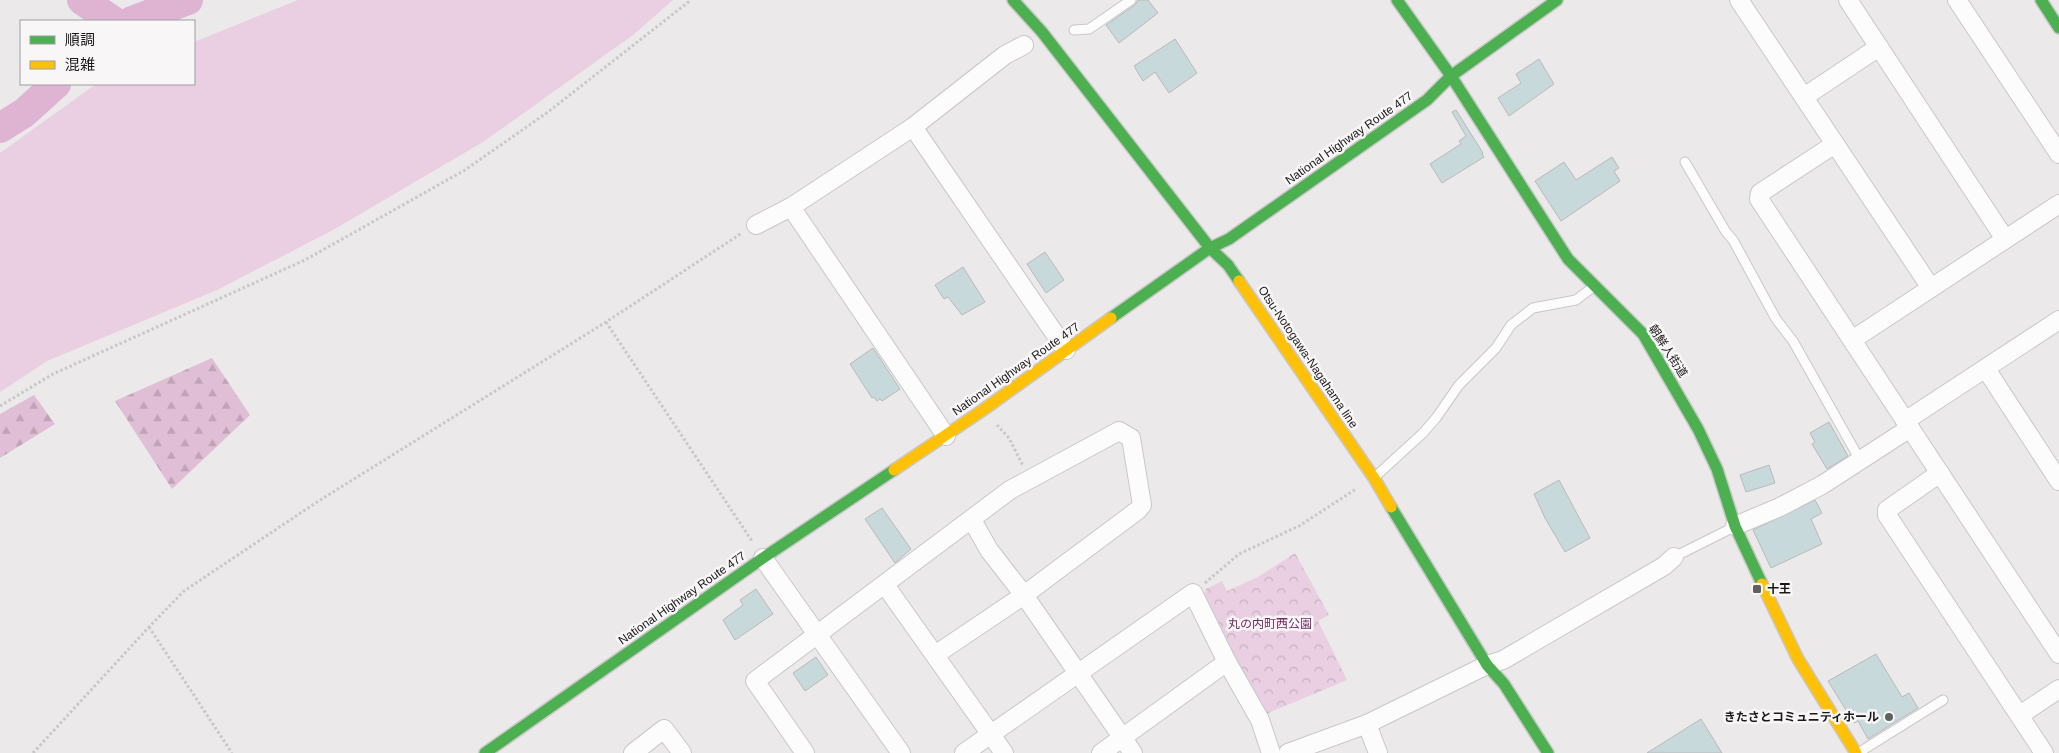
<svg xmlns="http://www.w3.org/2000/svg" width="2059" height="753" viewBox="0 0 2059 753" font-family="Arial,'Noto Sans JP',sans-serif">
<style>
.grass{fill:#e9cfe1}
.forest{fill:url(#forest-firs)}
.park{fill:url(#park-crowns)}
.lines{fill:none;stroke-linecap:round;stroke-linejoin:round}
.river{stroke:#deb4d2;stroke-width:30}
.building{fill:#c8d9dc;stroke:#bab9ba}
.lane-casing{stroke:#c9c7c8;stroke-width:11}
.street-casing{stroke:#c9c7c8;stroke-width:20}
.fast-casing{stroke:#c9c7c8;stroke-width:14}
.slow-casing{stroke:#c9c7c8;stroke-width:14}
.path{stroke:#c8c8c8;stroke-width:3;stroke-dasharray:2.5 2.5;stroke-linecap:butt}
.lane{stroke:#fcfcfc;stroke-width:9}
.street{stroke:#fcfcfc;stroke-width:18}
.fast{stroke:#4caf50;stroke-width:11}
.slow{stroke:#ffc107;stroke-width:11}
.poi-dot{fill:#626162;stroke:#f9f6f8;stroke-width:2}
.labels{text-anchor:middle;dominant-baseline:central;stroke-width:5;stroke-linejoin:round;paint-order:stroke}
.street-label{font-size:12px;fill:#191819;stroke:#f9f6f8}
.poi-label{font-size:12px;font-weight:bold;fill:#191819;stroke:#f9f6f8;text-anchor:start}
.park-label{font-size:12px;fill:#732d63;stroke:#f9f6f8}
</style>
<defs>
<pattern id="forest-firs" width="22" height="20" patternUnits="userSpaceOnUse" patternTransform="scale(1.25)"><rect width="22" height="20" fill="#e0bed6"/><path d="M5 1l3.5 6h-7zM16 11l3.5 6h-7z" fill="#c0a3b7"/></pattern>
<pattern id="park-crowns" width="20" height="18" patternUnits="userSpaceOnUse" patternTransform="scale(1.25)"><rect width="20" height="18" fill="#e9cfe1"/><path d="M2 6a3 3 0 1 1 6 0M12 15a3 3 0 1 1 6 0" fill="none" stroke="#c7b1c0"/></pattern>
</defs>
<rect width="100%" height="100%" fill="#ebe9ea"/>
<polygon class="grass" points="298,0 673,0 633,35 483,142 333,230 217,290 47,361 0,392 0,153 96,84 194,84 194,42"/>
<g class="forest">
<polygon points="212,358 250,415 172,489 115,401"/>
<polygon points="34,395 55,424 0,458 0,414"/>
</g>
<polygon class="park" points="1295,553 1329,615 1318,621 1347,680 1266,714 1202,602 1206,589 1222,581 1227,591 1258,577"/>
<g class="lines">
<g class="river">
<polyline points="82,0 113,21"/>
<polyline points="132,21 188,0"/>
<polyline points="0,128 24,113 56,84"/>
</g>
</g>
<g class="building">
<polygon points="1138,0 1148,0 1158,13 1119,43 1106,25 1135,5"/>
<polygon points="1175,39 1197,73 1169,93 1155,72 1143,81 1134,66"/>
<polygon points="1539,59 1554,84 1509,116 1498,98 1521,83 1516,74"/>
<polygon points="1456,110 1483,153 1482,154 1484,157 1442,183 1430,164 1461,144 1459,141 1466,136 1452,112"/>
<polygon points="1612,157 1619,168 1614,171 1620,181 1561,221 1535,181 1564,162 1576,180"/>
<polygon points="1045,252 1064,280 1046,293 1027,264"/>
<polygon points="963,267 985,302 962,315 948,297 944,299 935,285"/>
<polygon points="873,348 900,389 882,401 880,399 877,401 874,397 872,398 850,364"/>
<polygon points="1829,422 1848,456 1827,469 1812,444 1815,442 1810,433"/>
<polygon points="1769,465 1775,483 1746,492 1740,475"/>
<polygon points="1559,480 1590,538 1565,552 1545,518 1534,494"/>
<polygon points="1815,500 1822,513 1811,519 1822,544 1771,568 1753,530"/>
<polygon points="882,508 911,549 895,563 865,519"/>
<polygon points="756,589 773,614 735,640 723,620 743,605 740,600"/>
<polygon points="1876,654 1902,697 1909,693 1918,708 1868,739 1858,721 1854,723 1828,681"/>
<polygon points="816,657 828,675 805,691 793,673"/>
<polygon points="1701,719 1722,753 1647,753"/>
</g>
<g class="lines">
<defs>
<g id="lane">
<polyline points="1074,30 1089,29 1131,0"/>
<polyline points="1685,162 1726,232 1733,240 1776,319 1793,341 1860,460"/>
<polyline points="1376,476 1423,433 1436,418 1459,385 1496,348 1511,325 1533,308 1576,300 1593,287"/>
<polyline points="1674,557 1734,527"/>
<polyline points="1858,753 1943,700"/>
</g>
<g id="street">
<polyline points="1739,0 1931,288"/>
<polyline points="1848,0 2005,239"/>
<polyline points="1957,0 2059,154"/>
<polyline points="1804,97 1879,47"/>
<polyline points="913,127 1066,350"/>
<polyline points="1835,144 1760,193 1759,199 2059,654"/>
<polyline points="791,207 946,436"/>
<polyline points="756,225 791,207 913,127 1005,55 1024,45"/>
<polyline points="1852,340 2059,204"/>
<polyline points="1986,369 2059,481"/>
<polyline points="1905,421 2059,320"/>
<polyline points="1940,473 1887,510 1887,515 2044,753"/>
<polyline points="972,520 989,550 1024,595 1133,753"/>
<polyline points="1735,526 1780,507 1822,485 1910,428"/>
<polyline points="763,558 901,753"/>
<polyline points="885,585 1004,753"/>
<polyline points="2020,715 2059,689"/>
<polyline points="1367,724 1378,753"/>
<polyline points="633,753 664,729 682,753"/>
<polyline points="805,753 755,681 1010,490 1119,431 1131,438 1142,505 1138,510 1024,595 935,655"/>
<polyline points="964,753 1193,593 1227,662 1260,720 1271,753"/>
<polyline points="1101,753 1227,662"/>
<polyline points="1288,753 1367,724 1487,665 1503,660 1664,566 1674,557"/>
</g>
<g id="fast">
<polyline points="1013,0 1042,32 1210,248 1228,265 1239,281"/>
<polyline points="1397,0 1451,76 1568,259 1643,334 1698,429 1717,469 1735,526 1762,584"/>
<polyline points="2041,0 2059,28"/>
<polyline points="1111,318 1210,248 1229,239 1427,100 1451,76 1557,0"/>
<polyline points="1391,507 1487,665 1504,684 1548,753"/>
<polyline points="485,753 763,558 894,470"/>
</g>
<g id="slow">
<polyline points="1239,281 1374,478 1391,507"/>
<polyline points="894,470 983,410 1111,318"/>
<polyline points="1762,584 1798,659 1856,753"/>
</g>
</defs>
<use href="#lane" class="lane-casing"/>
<use href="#street" class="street-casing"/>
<use href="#fast" class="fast-casing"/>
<use href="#slow" class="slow-casing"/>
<g class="path">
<polyline points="606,322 752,541"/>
<polyline points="0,406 53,374 305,260 465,170 548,112 691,0"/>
<polyline points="997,425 1009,438 1023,466"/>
<polyline points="1205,583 1239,554 1299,526 1356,489"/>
<polyline points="149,627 232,753"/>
<polyline points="33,753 149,627 184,591 317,502 606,322 742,233"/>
</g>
<use href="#lane" class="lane"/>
<use href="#street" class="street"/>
<use href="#fast" class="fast"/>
<use href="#slow" class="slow"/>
</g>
<g class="poi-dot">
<rect x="1752" y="584" width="10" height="10" rx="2.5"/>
<circle cx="1889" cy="717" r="5"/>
</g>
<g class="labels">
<g class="street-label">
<text transform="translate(1349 138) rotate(-35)">National Highway Route 477</text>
<text transform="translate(1668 351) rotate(57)">朝鮮人街道</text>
<text transform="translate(1308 357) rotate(56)">Otsu-Notogawa-Nagahama line</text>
<text transform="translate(1016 369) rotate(-35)">National Highway Route 477</text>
<text transform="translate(682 598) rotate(-35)">National Highway Route 477</text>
</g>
<g class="poi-label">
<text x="1767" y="589">十王</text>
<text x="1879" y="717" text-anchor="end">きたさとコミュニティホール</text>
</g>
<g class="park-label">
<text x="1270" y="624">丸の内町西公園</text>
</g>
</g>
<rect x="20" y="20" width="175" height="65" fill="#f9f6f8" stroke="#9f9d9f"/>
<rect x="30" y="36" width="25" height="8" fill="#4caf50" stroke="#9f9d9f"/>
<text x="65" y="45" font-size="15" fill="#191819">順調</text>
<rect x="30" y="61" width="25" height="8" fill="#ffc107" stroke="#9f9d9f"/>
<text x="65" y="70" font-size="15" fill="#191819">混雑</text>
</svg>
